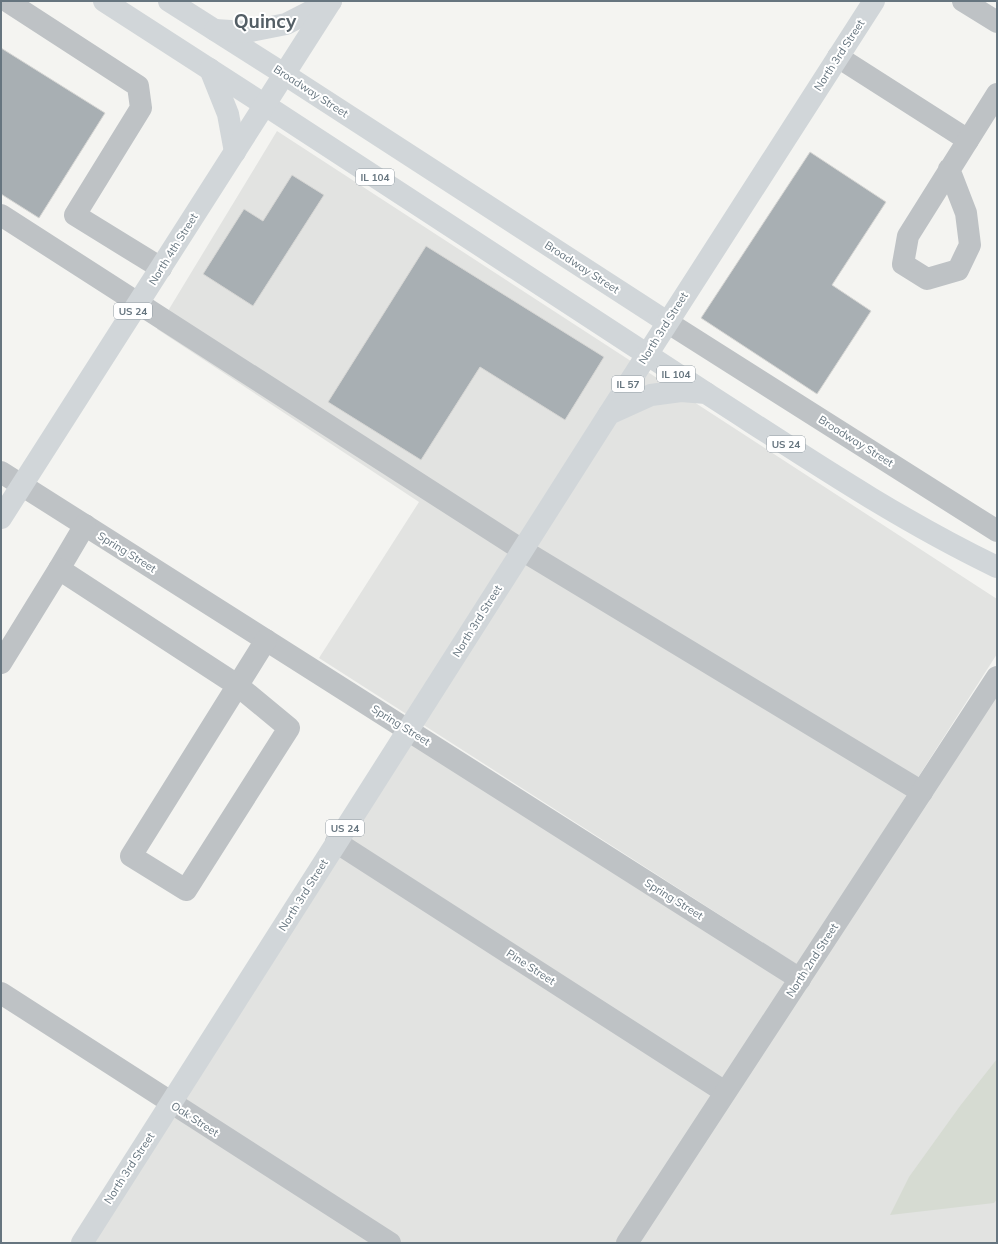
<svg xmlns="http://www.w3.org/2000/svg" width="998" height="1244" viewBox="0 0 998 1244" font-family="Mulish,sans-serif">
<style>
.built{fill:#e2e3e1}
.green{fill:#d6dbd2}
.building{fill:#a8afb3;stroke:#d6d6d4}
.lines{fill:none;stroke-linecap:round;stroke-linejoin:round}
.minor{stroke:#bec2c5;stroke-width:22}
.major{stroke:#d1d6d9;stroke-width:22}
.highway{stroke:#d1d6d9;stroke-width:22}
.labels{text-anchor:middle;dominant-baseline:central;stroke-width:4;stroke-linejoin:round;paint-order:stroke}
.shield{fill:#fff;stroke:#949ea5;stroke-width:1}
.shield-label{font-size:10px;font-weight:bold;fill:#66757f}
.street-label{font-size:11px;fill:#66757f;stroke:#fff}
.town-label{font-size:19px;font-weight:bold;fill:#535e65;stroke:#fff}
</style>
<rect width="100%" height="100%" fill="#f4f4f1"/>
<g class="built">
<polygon points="277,131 997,599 997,654 798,965 319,658 419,502 157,329"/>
<polygon points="997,677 997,1243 82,1243 408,730 800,979"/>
</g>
<polygon class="green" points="997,1059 997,1199 994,1203 890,1215 909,1177 960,1106"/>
<g class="building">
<polygon points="1,48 105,113 39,218 1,194"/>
<polygon points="810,152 886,202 832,285 871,311 817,394 701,318"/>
<polygon points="292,175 324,195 253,306 203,274 244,209 263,221"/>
<polygon points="426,246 604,357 565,420 480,367 421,460 328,402"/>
</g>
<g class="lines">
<g class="minor">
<polyline points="7,1 138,86 141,108 75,215 161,268"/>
<polyline points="963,1 997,22"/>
<polyline points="838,57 968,140"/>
<polyline points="949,169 966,213 970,245 958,270 927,279 903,264 908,236 997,94"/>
<polyline points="1,215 522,550 922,792"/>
<polyline points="667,322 997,531"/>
<polyline points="1,472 800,979"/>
<polyline points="59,569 85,525"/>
<polyline points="1,663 59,569 237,685 289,728 186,890 131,856 266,640"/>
<polyline points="336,842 725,1092"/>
<polyline points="1,993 390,1243"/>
<polyline points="627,1243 997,677"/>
</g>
<g class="major">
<polyline points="104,1 265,105 706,393"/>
<polyline points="169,1 284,74 667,322"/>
<polyline points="609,414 874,1"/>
</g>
<g class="highway">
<polyline points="215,30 246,32 286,24 331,1"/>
<polyline points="210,69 228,114 235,152"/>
<polyline points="1,518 331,1"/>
<path d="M82 1243 609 414 651 395 681 391 706 393C801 454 895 518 997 567"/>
</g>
</g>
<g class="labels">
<g class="shield">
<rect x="356" y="169" width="38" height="16" rx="3"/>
<rect x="114" y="303" width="38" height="16" rx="3"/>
<rect x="657" y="366" width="38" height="16" rx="3"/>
<rect x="612" y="376" width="32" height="16" rx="3"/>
<rect x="767" y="436" width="38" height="16" rx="3"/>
<rect x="326" y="820" width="38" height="16" rx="3"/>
</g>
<g class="shield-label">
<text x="375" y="177">IL 104</text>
<text x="133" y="311">US 24</text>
<text x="676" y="374">IL 104</text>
<text x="628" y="384">IL 57</text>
<text x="786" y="444">US 24</text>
<text x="345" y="828">US 24</text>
</g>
<g class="street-label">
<text transform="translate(839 55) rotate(-57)">North 3rd Street</text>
<text transform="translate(311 91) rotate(33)">Broadway Street</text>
<text transform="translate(173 249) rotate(-58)">North 4th Street</text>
<text transform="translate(582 267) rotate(33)">Broadway Street</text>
<text transform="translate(663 328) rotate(-58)">North 3rd Street</text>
<text transform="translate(856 441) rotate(32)">Broadway Street</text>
<text transform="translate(127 552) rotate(32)">Spring Street</text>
<text transform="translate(477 621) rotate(-58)">North 3rd Street</text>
<text transform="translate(401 725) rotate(32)">Spring Street</text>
<text transform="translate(303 895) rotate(-58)">North 3rd Street</text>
<text transform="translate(674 899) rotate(32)">Spring Street</text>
<text transform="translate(812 960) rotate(-57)">North 2nd Street</text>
<text transform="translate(531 967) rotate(33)">Pine Street</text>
<text transform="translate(195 1119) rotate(33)">Oak Street</text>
<text transform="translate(129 1168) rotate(-57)">North 3rd Street</text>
</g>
<g class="town-label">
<text x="265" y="21">Quincy</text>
</g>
</g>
<rect width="998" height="1244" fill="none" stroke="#66757f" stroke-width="4"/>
</svg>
